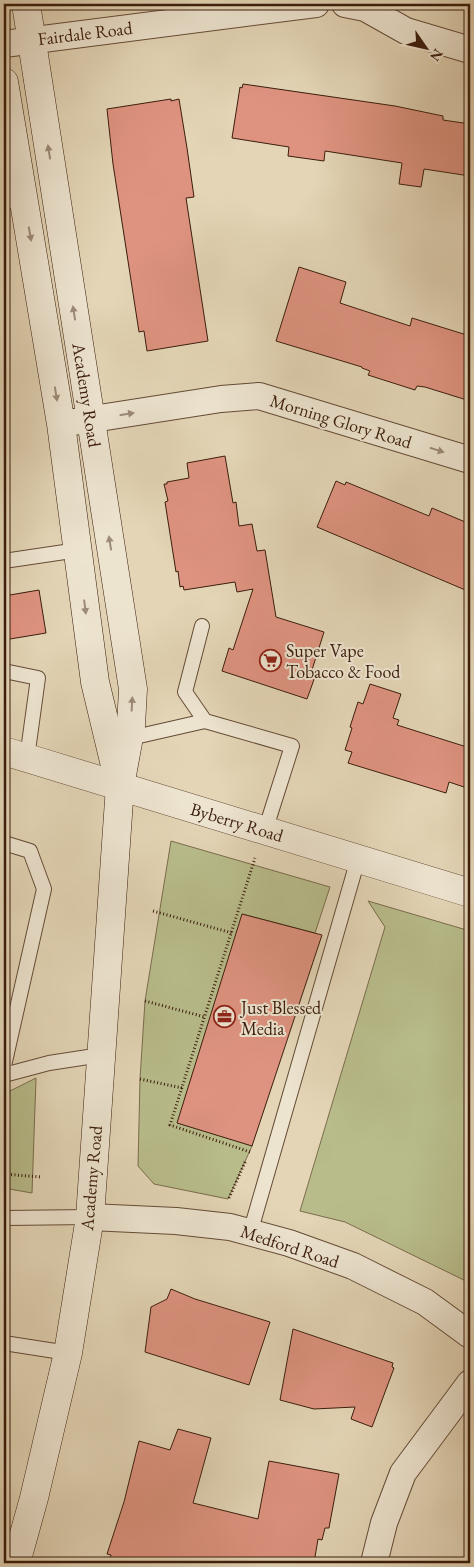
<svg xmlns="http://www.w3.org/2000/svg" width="474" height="1567" viewBox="0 0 474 1567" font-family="'EB Garamond',serif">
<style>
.green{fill:#b8bc8b;stroke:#7a6c4c}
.building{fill:#de9380;stroke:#3b1d0c}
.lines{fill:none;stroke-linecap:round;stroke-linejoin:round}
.service-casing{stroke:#654b36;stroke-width:16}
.minor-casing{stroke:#654b36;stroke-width:28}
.tertiary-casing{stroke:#654b36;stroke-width:29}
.secondary-casing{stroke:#3b1d0c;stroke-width:29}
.path{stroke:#3b1d0c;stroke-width:3;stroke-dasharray:1 2.5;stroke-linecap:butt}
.service{stroke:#ede4d0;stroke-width:14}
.minor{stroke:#ede4d0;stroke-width:26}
.tertiary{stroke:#ede4d0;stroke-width:28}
.secondary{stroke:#ede4d0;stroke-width:28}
.oneway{fill:#9d8a78}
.labels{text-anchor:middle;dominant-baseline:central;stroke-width:4;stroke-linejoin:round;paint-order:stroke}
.street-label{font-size:18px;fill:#3b1d0c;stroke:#ede4d0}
.poi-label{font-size:18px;fill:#3b1d0c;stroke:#ede4d0;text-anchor:start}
</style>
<rect width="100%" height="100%" fill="#e3d5b6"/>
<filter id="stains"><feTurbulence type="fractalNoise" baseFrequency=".004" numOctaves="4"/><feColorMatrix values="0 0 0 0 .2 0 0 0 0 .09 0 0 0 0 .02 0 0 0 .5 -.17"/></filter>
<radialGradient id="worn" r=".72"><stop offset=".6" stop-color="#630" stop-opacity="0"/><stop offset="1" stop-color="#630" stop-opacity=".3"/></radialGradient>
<g class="green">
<polygon points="171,841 330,887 315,933 242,914 252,1146 228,1199 154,1184 138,1166 140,1079 145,1001"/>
<polygon points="368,901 470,931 470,1283 345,1222 300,1211 385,927"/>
<polygon points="36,1078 32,1193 4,1188 4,1094"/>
</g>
<g class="building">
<polygon points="243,84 395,106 443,116 443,120 470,124 470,176 424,169 421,187 399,184 402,163 325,151 324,161 288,156 289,147 232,138 240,87 242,88"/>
<polygon points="171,99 171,101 179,99 187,148 194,197 186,198 208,341 147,351 144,331 139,332 113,164 107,109"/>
<polygon points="299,267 346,282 340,303 410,326 412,318 470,336 470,401 425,387 417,386 415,390 368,375 370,371 362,368 362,367 276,341"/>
<polygon points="225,456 233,503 236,502 239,526 252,524 257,551 265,550 276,617 324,632 311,673 316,674 307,699 222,671 229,648 233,650 253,589 237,592 235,582 184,590 183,586 180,587 178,571 176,572 165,502 168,501 164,484 167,484 167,482 189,478 187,463"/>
<polygon points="336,481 345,485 346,482 429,516 432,508 470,524 470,592 317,527"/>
<polygon points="39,590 46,633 4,640 4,596"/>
<polygon points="370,684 401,694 393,718 399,720 397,725 470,748 470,789 449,782 446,793 348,763 352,752 345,750 352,728 350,727 358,702 363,704"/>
<polygon points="242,914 322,935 252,1146 177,1123"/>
<polygon points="171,1289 195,1299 270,1322 249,1385 145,1352 151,1307 167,1299"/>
<polygon points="293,1329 393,1363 392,1367 394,1368 372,1427 351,1419 355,1407 314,1409 280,1400"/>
<polygon points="178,1429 211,1438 193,1503 258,1519 269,1461 339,1474 329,1528 325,1528 322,1540 318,1539 314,1563 109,1563 111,1555 107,1554 124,1502 139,1441 170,1450"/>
</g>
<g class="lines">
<defs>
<g id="service">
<polyline points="4,202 24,199"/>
<polyline points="4,561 78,550"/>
<polyline points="202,626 185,692 205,721 292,746 265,831"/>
<polyline points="4,671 38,678 27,758"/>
<polyline points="126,739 205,721"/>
<polyline points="4,843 30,851 44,889 4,1066"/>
<polyline points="4,1075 49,1063 101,1055"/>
<polyline points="4,1218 90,1217"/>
<polyline points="250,1233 358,859"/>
<polyline points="4,1343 68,1353"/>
</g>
<g id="minor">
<polyline points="345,4 365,8 406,31 470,50"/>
<polyline points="4,44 316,4"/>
<polyline points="61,424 221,399 259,396 470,460"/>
<polyline points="90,1217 176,1221 230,1227 289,1243 353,1266 425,1302 470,1335"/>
<polyline points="374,1563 384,1523 403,1473 470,1383"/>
</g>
<polyline id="tertiary" points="4,751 470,893"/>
<g id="secondary">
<polyline points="4,82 61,424 95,682 118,778"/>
<polyline points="16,1563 34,1498 68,1353 90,1217 120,786 131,726 133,689 26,4"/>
</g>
</defs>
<use href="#service" class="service-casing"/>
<use href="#minor" class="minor-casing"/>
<use href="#tertiary" class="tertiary-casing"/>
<use href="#secondary" class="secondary-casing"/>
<g class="path">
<polyline points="153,911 232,933"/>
<polyline points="145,1001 205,1017"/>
<polyline points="140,1079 182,1088"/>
<polyline points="250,1152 170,1125 255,858"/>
<polyline points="4,1174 41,1177"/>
<polyline points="229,1198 246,1160"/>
</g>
<use href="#service" class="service"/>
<use href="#minor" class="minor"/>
<use href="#tertiary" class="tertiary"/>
<use href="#secondary" class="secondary"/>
</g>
<defs><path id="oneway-solid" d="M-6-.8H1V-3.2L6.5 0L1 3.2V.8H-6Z" transform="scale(1.25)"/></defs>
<g class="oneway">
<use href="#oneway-solid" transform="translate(49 152) rotate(-99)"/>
<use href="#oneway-solid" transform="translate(30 234) rotate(80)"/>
<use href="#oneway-solid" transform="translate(74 313) rotate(-99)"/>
<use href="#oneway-solid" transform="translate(56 394) rotate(81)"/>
<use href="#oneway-solid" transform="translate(127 414) rotate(-9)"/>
<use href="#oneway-solid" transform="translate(437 450) rotate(17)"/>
<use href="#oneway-solid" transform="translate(110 543) rotate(-99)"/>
<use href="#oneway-solid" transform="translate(85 607) rotate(83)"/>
<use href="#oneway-solid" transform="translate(132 704) rotate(-87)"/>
</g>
<defs>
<symbol id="supermarket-ring" viewBox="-11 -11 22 22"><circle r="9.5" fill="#ede4d0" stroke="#8f2418" stroke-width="1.5"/><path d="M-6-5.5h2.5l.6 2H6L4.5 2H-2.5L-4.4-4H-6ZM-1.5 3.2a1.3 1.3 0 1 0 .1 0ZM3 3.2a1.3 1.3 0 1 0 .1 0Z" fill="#8f2418"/></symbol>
<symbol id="office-ring" viewBox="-11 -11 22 22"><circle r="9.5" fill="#ede4d0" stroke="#8f2418" stroke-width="1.5"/><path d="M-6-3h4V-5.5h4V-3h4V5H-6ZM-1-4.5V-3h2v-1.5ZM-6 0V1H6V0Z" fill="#8f2418"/></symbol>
</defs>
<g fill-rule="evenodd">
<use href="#supermarket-ring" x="258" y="648" width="25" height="25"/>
<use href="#office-ring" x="212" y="1004" width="25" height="25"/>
</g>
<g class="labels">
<g class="street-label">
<text transform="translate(85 33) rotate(-7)">Fairdale Road</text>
<text transform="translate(87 395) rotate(81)">Academy Road</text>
<text transform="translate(341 421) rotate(17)">Morning Glory Road</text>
<text transform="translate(237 822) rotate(17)">Byberry Road</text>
<text transform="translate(91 1178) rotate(-85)">Academy Road</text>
<text transform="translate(290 1246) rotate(18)">Medford Road</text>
</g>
<g class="poi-label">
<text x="286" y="650">Super Vape<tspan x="286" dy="21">Tobacco &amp; Food</tspan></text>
<text x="241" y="1007">Just Blessed<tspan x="241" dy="21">Media</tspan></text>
</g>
</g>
<rect width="474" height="1567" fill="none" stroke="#e3d5b6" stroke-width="20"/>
<rect x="5" y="5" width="464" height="1557" fill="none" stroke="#3b1d0c" stroke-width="2.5"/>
<rect x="10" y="10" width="454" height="1547" fill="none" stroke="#3b1d0c"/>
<g transform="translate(426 48) rotate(124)" stroke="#ede4d0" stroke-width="4" paint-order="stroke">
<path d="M0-4L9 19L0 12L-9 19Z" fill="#3b1d0c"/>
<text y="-8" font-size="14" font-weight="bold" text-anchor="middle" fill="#3b1d0c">N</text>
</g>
<rect width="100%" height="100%" filter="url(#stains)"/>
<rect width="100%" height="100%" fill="url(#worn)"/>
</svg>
